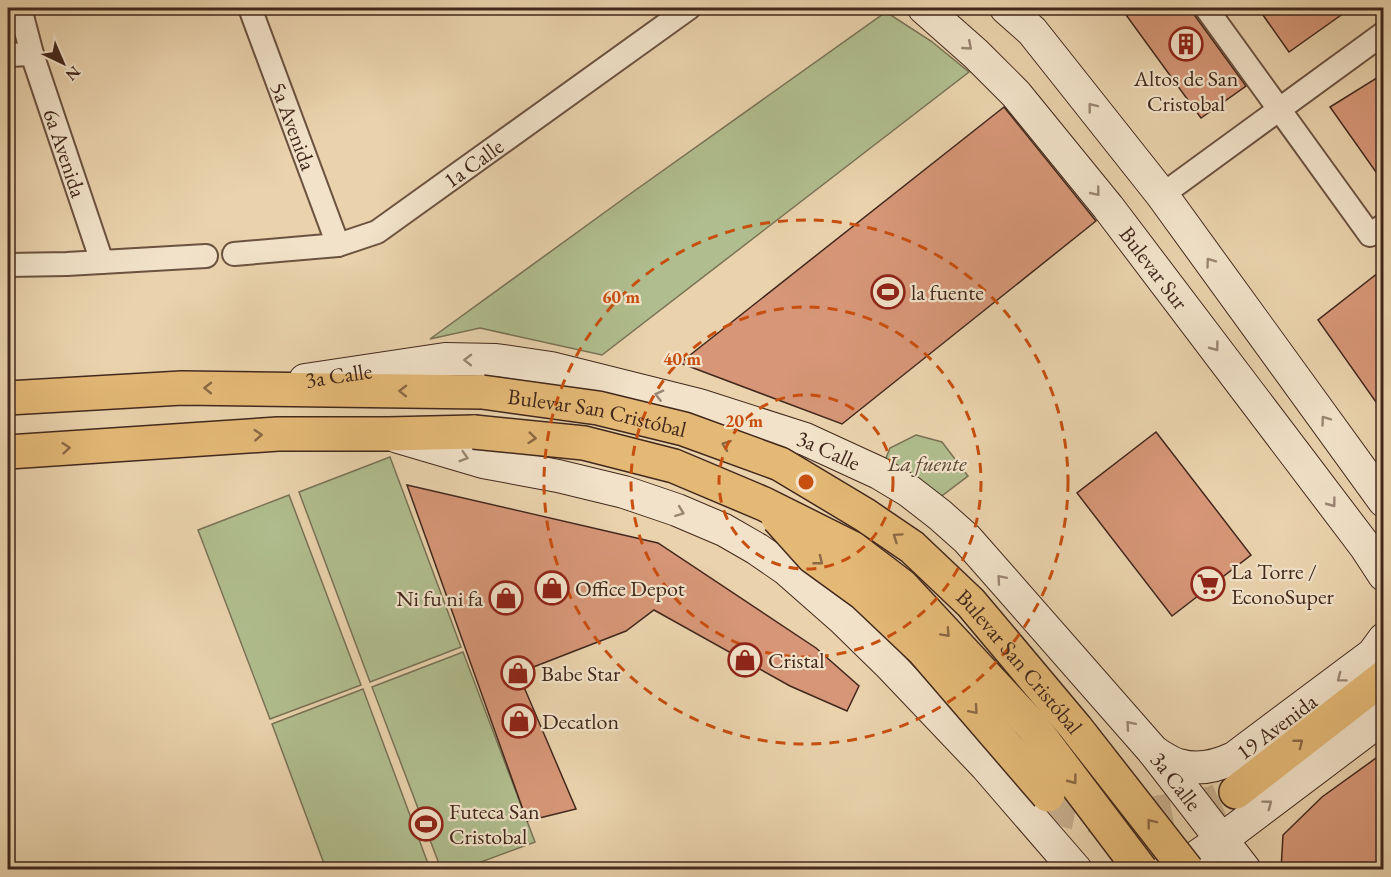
<svg xmlns="http://www.w3.org/2000/svg" width="1391" height="877" viewBox="0 0 1391 877" font-family="'EB Garamond',serif">
<style>
.green{fill:#b0bd8e;stroke:#797255;stroke-width:1.5}
.building{fill:#d69677;stroke:#42281c;stroke-width:1.5}
.lines{fill:none;stroke-linecap:round;stroke-linejoin:round}
.primary-tunnel{stroke:#c8b08f;stroke-width:33;stroke-dasharray:33 16;stroke-linecap:butt}
.street-casing{stroke:#6c5240;stroke-width:26}
.secondary-casing{stroke:#42281c;stroke-width:34}
.primary-casing{stroke:#42281c;stroke-width:36}
.street{stroke:#f1e2c9;stroke-width:22}
.secondary{stroke:#f1e2c9;stroke-width:32}
.primary{stroke:#e4b976;stroke-width:33}
.primary-bridge-casing{stroke:#42281c;stroke-width:36;stroke-linecap:butt}
.primary-bridge{stroke:#e4b976;stroke-width:33}
.oneway{stroke:#9a8572}
.oneway2{stroke:#8b6944}
.ring{fill:none;stroke:#c74f0f;stroke-width:3;stroke-dasharray:10 8}
.labels{text-anchor:middle;dominant-baseline:central;stroke-width:4.5;stroke-linejoin:round;paint-order:stroke}
.poi-label{font-size:22px;fill:#42281c;stroke:#f1e2c9;text-anchor:start}
.street-label{font-size:22px;fill:#42281c;stroke:#f1e2c9}
.park-label{font-size:22px;font-style:italic;fill:#584633;stroke:#f1e2c9}
.centre{fill:#c74f0f;stroke:#f1e2c9;stroke-width:3}
.ring-label{font-size:18px;text-anchor:middle;font-weight:bold;fill:#c74f0f;stroke:#f1e2c9;stroke-width:4.5;stroke-linejoin:round;paint-order:stroke}
</style>
<rect width="100%" height="100%" fill="#e9d2ac"/>
<filter id="stains"><feTurbulence type="fractalNoise" baseFrequency=".00333" numOctaves="4"/><feColorMatrix values="0 0 0 0 .2 0 0 0 0 .09 0 0 0 0 .02 0 0 0 .5 -.17"/></filter>
<radialGradient id="worn" r=".72"><stop offset=".6" stop-color="#630" stop-opacity="0"/><stop offset="1" stop-color="#630" stop-opacity=".3"/></radialGradient>
<g class="green">
<polygon points="886,12 931,41 969,72 602,355 480,328 430,339 630,194"/>
<polygon points="916,435 942,442 968,476 935,501 884,463 890,448"/>
<polygon points="390,457 461,647 370,682 299,492"/>
<polygon points="289,495 361,685 270,719 198,530"/>
<polygon points="463,652 535,842 462,869 441,869 372,687"/>
<polygon points="363,689 430,869 326,869 272,724"/>
</g>
<g class="building">
<polygon points="1121,8 1193,8 1195,16 1246,86 1201,118"/>
<polygon points="1258,8 1351,8 1289,52"/>
<polygon points="1383,74 1383,182 1330,107"/>
<polygon points="1004,107 1096,221 842,424 680,363"/>
<polygon points="1383,269 1383,412 1318,320"/>
<polygon points="1156,432 1251,555 1172,616 1077,493"/>
<polygon points="407,485 658,543 816,648 859,686 847,711 790,686 654,610 626,631 518,673 576,809 527,821"/>
<polygon points="1383,753 1383,870 1281,870 1283,835 1322,797"/>
</g>
<g class="lines">
<polyline class="primary-tunnel" points="1048,795 1070,812 1110,820 1212,803 1236,792"/>
<defs>
<g id="street">
<path id="s1" d="M20 8 32 54 102 262"/>
<path id="s2" d="M250 8 338 245"/>
<polyline points="1206,8 1370,235 1384,225"/>
<polyline points="8,55 32,54"/>
<polyline points="1162,195 1384,33"/>
<path id="s3" d="M234 254 338 245 377 232 689 8"/>
<polyline points="8,265 67,264 206,256"/>
</g>
<g id="secondary">
<path id="s4" d="M924 8 976 54 1016 94 1108 207 1365 546 1384 575"/>
<polyline points="1006,8 1032,31 1162,195 1384,501"/>
<path id="s5" d="M305 380 445 359 496 360 551 368 699 405 805 439 879 473 909 491 940 515 967 539 1154 752 1245 870"/>
<polyline points="398,437 483,462 558,476 624,492 677,510 724,530 757,549 786,569 844,620 889,664 986,766 1076,870"/>
<path id="s6" d="M1154 752C1161 756 1170 763 1179 765 1198 771 1217 766 1234 758L1373 654 1384 639"/>
<polyline points="1177,870 1221,840 1384,717"/>
</g>
<g id="primary">
<polyline points="8,398 182,388 482,392"/>
<polyline points="8,452 278,434 388,434 474,432"/>
<polyline points="1236,792 1384,677"/>
</g>
</defs>
<use href="#street" class="street-casing"/>
<use href="#secondary" class="secondary-casing"/>
<use href="#primary" class="primary-casing"/>
<use href="#street" class="street"/>
<use href="#secondary" class="secondary"/>
<use href="#primary" class="primary"/>
<defs>
<g id="primary-bridge">
<path id="s7" d="M482 392 598 408 684 429 780 464 865 515 912 547 971 603 1076 728 1187 870"/>
<polyline points="474,432 584,443 674,466 764,504 852,548 902,586 1033,727 1141,870"/>
<polyline points="778,518 813,557 864,594 923,650 1048,795"/>
</g>
</defs>
<use href="#primary-bridge" class="primary-bridge-casing"/>
<use href="#primary-bridge" class="primary-bridge"/>
</g>
<defs><path id="oneway-chevron" d="M-2-3.5L2.5 0L-2 3.5" fill="none" stroke-width="1.6" stroke-linecap="round" stroke-linejoin="round" transform="scale(1.5)"/></defs>
<g class="oneway">
<use href="#oneway-chevron" transform="translate(968 46) rotate(41)"/>
<use href="#oneway-chevron" transform="translate(1092 107) rotate(-128)"/>
<use href="#oneway-chevron" transform="translate(1096 192) rotate(51)"/>
<use href="#oneway-chevron" transform="translate(1210 262) rotate(-126)"/>
<use href="#oneway-chevron" transform="translate(1215 347) rotate(53)"/>
<use href="#oneway-chevron" transform="translate(468 360) rotate(-179)"/>
<use href="#oneway-chevron" transform="translate(659 395) rotate(-166)"/>
<use href="#oneway-chevron" transform="translate(1325 420) rotate(-126)"/>
<use href="#oneway-chevron" transform="translate(464 457) rotate(17)"/>
<use href="#oneway-chevron" transform="translate(1332 503) rotate(53)"/>
<use href="#oneway-chevron" transform="translate(680 512) rotate(21)"/>
<use href="#oneway-chevron" transform="translate(1001 579) rotate(-131)"/>
<use href="#oneway-chevron" transform="translate(1341 678) rotate(143)"/>
<use href="#oneway-chevron" transform="translate(1130 725) rotate(-131)"/>
<use href="#oneway-chevron" transform="translate(1268 804) rotate(-37)"/>
</g>
<g class="oneway2">
<use href="#oneway-chevron" transform="translate(208 388) rotate(-179)"/>
<use href="#oneway-chevron" transform="translate(403 391) rotate(-179)"/>
<use href="#oneway-chevron" transform="translate(258 435) rotate(-4)"/>
<use href="#oneway-chevron" transform="translate(532 438) rotate(6)"/>
<use href="#oneway-chevron" transform="translate(726 445) rotate(-160)"/>
<use href="#oneway-chevron" transform="translate(66 448) rotate(-5)"/>
<use href="#oneway-chevron" transform="translate(897 537) rotate(-146)"/>
<use href="#oneway-chevron" transform="translate(819 561) rotate(38)"/>
<use href="#oneway-chevron" transform="translate(946 633) rotate(47)"/>
<use href="#oneway-chevron" transform="translate(974 710) rotate(49)"/>
<use href="#oneway-chevron" transform="translate(1299 743) rotate(-38)"/>
<use href="#oneway-chevron" transform="translate(1073 780) rotate(53)"/>
<use href="#oneway-chevron" transform="translate(1151 823) rotate(-128)"/>
</g>
<g class="ring">
<circle cx="806" cy="482" r="87"/>
<circle cx="806" cy="482" r="175"/>
<circle cx="806" cy="482" r="262"/>
</g>
<defs>
<symbol id="building-ring" viewBox="-11 -11 22 22"><circle r="9.5" fill="#f1e2c9" stroke="#8f2418" stroke-width="1.5"/><path d="M-4-6H4V6H1V3H-1V6H-4ZM-2.5-4.3h1.7v1.8h-1.7ZM.8-4.3h1.7v1.8H.8ZM-2.5-1h1.7V.8h-1.7ZM.8-1h1.7V.8H.8Z" fill="#8f2418"/></symbol>
<symbol id="stadium-ring" viewBox="-11 -11 22 22"><circle r="9.5" fill="#f1e2c9" stroke="#8f2418" stroke-width="1.5"/><path d="M0-5a6.5 5 0 1 0 0 10a6.5 5 0 1 0 0-10ZM-3.5-1.8h7v3.6h-7Z" fill="#8f2418"/></symbol>
<symbol id="supermarket-ring" viewBox="-11 -11 22 22"><circle r="9.5" fill="#f1e2c9" stroke="#8f2418" stroke-width="1.5"/><path d="M-6-5.5h2.5l.6 2H6L4.5 2H-2.5L-4.4-4H-6ZM-1.5 3.2a1.3 1.3 0 1 0 .1 0ZM3 3.2a1.3 1.3 0 1 0 .1 0Z" fill="#8f2418"/></symbol>
<symbol id="shop-ring" viewBox="-11 -11 22 22"><circle r="9.5" fill="#f1e2c9" stroke="#8f2418" stroke-width="1.5"/><path d="M-5-2.5h2.3a2.7 3.5 0 0 1 5.4 0H5L5.5 6h-11ZM-1.5-2.5h3a1.5 2.3 0 0 0-3 0Z" fill="#8f2418"/></symbol>
</defs>
<g fill-rule="evenodd">
<use href="#building-ring" x="1167" y="25" width="38" height="38"/>
<use href="#stadium-ring" x="869" y="273" width="38" height="38"/>
<use href="#supermarket-ring" x="1189" y="565" width="38" height="38"/>
<use href="#shop-ring" x="533" y="569" width="38" height="38"/>
<use href="#shop-ring" x="487" y="579" width="38" height="38"/>
<use href="#shop-ring" x="726" y="641" width="38" height="38"/>
<use href="#shop-ring" x="499" y="654" width="38" height="38"/>
<use href="#shop-ring" x="500" y="702" width="38" height="38"/>
<use href="#stadium-ring" x="407" y="805" width="38" height="38"/>
</g>
<g class="labels">
<g class="poi-label">
<text x="1186" y="78" text-anchor="middle">Altos de San<tspan x="1186" dy="25">Cristobal</tspan></text>
<text x="911" y="292">la fuente</text>
<text x="1231" y="571">La Torre /<tspan x="1231" dy="25">EconoSuper</tspan></text>
<text x="575" y="588">Office Depot</text>
<text x="483" y="598" text-anchor="end">Ni fu ni fa</text>
<text x="768" y="660">Cristal</text>
<text x="541" y="673">Babe Star</text>
<text x="542" y="721">Decatlon</text>
<text x="449" y="811">Futeca San<tspan x="449" dy="25">Cristobal</tspan></text>
</g>
<g class="street-label">
<text stroke="none"><textPath href="#s2" startOffset="126">5a Avenida</textPath></text>
<text stroke="none"><textPath href="#s1" startOffset="152">6a Avenida</textPath></text>
<text stroke="none"><textPath href="#s3" startOffset="264">1a Calle</textPath></text>
<text stroke="none"><textPath href="#s4" startOffset="348">Bulevar Sur</textPath></text>
<text stroke="none"><textPath href="#s5" startOffset="34">3a Calle</textPath></text>
<text stroke="none"><textPath href="#s7" startOffset="117">Bulevar San Cristóbal</textPath></text>
<text stroke="none"><textPath href="#s5" startOffset="538">3a Calle</textPath></text>
<text stroke="none"><textPath href="#s7" startOffset="621">Bulevar San Cristóbal</textPath></text>
<text stroke="none"><textPath href="#s6" startOffset="138">19 Avenida</textPath></text>
<text stroke="none"><textPath href="#s5" startOffset="1024">3a Calle</textPath></text>
</g>
<g class="park-label">
<text x="927" y="463">La fuente</text>
</g>
</g>
<circle cx="806" cy="482" r="9" class="centre"/>
<g class="ring-label">
<text x="621" y="303">60 m</text>
<text x="682" y="365">40 m</text>
<text x="744" y="427">20 m</text>
</g>
<rect width="1391" height="877" fill="none" stroke="#e9d2ac" stroke-width="30"/>
<rect x="9" y="9" width="1373" height="859" fill="none" stroke="#42281c" stroke-width="3"/>
<rect x="15" y="15" width="1361" height="847" fill="none" stroke="#42281c" stroke-width="1.5"/>
<g transform="translate(63 63) rotate(136)" stroke="#f1e2c9" stroke-width="4.5" paint-order="stroke">
<path d="M0-4.5L10 22L0 15L-10 22Z" fill="#42281c"/>
<text y="-9" font-size="16" font-weight="bold" text-anchor="middle" fill="#42281c">N</text>
</g>
<rect width="100%" height="100%" filter="url(#stains)"/>
<rect width="100%" height="100%" fill="url(#worn)"/>
</svg>
